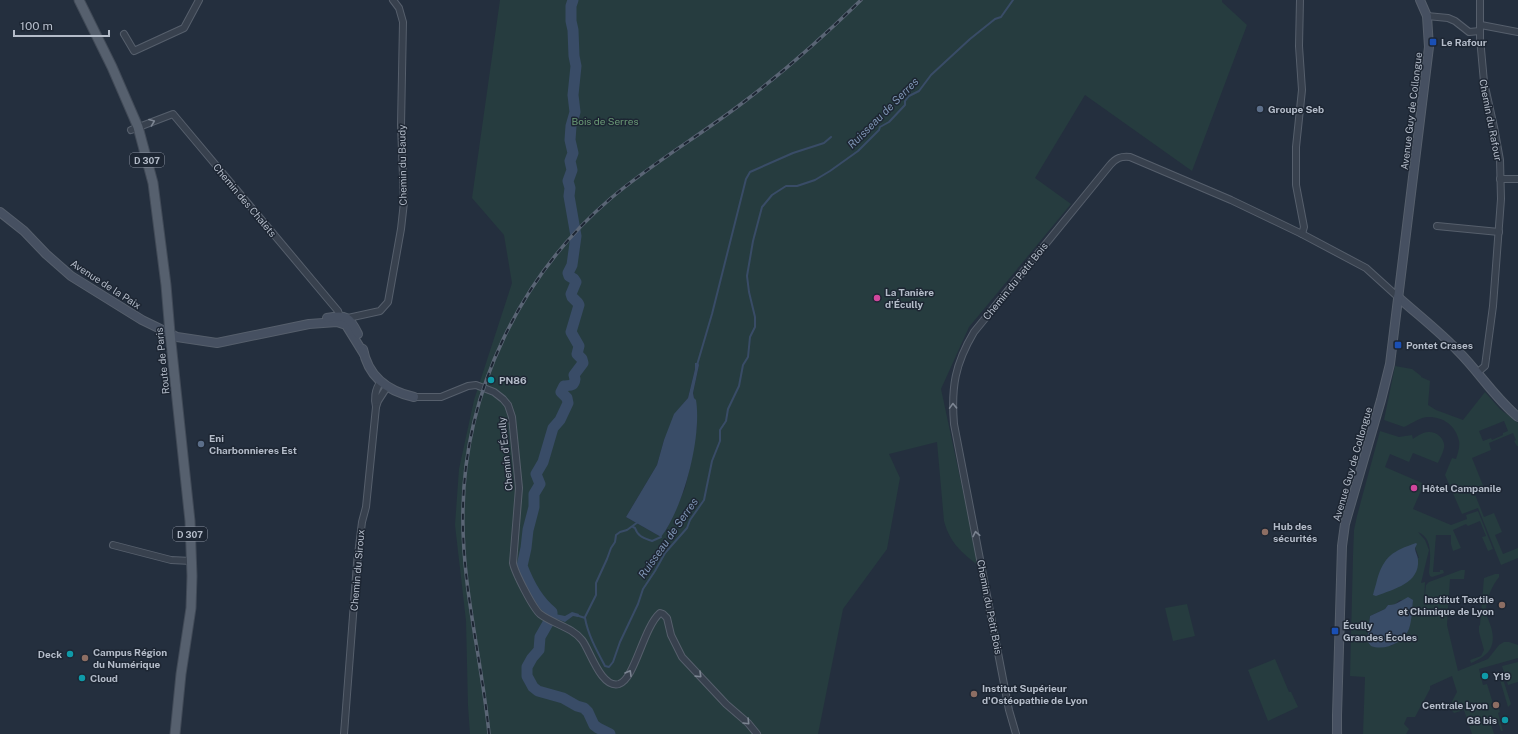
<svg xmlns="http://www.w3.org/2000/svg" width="1518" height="734" viewBox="0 0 1518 734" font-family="'Public Sans',sans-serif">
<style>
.green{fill:#263c3f;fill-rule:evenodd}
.water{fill:#394c67}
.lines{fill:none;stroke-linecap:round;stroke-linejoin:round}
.stream{stroke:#394c67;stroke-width:2}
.river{stroke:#394c67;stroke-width:11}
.street-casing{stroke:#565f6c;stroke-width:8}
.secondary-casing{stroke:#565f6c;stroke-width:10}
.primary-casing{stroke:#414a57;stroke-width:11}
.street{stroke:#38414e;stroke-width:6}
.secondary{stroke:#465061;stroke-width:8}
.primary{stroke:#56606e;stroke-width:9}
.rail-casing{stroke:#5a6575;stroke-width:3.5}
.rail{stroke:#1d2633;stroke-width:2;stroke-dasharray:6;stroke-linecap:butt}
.oneway{stroke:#7c8592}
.transit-dot{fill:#1a4fb4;stroke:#1d2633;stroke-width:1.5}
.service-dot{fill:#5c6f8a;stroke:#1d2633;stroke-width:1.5}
.hotel-dot{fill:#d1479c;stroke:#1d2633;stroke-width:1.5}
.culture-dot{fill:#0f9aa8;stroke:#1d2633;stroke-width:1.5}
.education-dot{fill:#8d6e63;stroke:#1d2633;stroke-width:1.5}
.labels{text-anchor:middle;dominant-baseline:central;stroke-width:3;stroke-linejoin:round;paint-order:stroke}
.shield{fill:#1d2633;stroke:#878f9c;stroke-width:1}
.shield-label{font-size:9px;font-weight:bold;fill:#b4bcc9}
.poi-label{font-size:10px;font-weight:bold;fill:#b4bcc9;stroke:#1d2633;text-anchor:start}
.street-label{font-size:10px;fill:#b4bcc9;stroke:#1d2633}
.park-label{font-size:10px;fill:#6b9a76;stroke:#1d2633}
.water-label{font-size:11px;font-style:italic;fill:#7c92b1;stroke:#1d2633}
</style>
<rect width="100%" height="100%" fill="#242f3e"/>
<g class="green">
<path d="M500 0H1222V2L1247 25 1192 171 1085 95 1035 178 1071 204 969 327 941 389 979 566C961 552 950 543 944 521L937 442 889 454 900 478 887 549 843 609 818 734H470L468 706 466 621 455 525 459 469 474 400 512 283 504 235 472 198ZM695 365H699L693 393 697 412V426L689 471 685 488 675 511 667 528 661 537 626 517 657 465 664 440 680 408 688 398 695 369Z"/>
<path d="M1395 366 1412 369 1421 376V377L1430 381 1428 405 1436 410 1463 420 1485 392 1500 409 1518 423V446H1517L1514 441 1516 440 1513 433 1489 443 1491 450 1472 458 1484 488 1474 492 1484 517 1494 513 1502 532 1495 535 1503 554 1518 548V558L1501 565 1478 508 1462 514 1445 475 1452 458 1456 459C1458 453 1460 447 1459 441 1456 425 1442 416 1427 417 1419 418 1411 424 1404 427L1384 420ZM1504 421 1508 431 1503 433V435L1492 440 1491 438 1483 441 1479 431Z"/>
<path d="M1380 431 1399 437 1412 435 1413 439C1417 436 1423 432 1428 432 1436 431 1446 439 1444 448 1443 453 1440 458 1438 463L1413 453 1409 462 1390 454 1385 467 1422 483 1423 486 1413 509 1451 525 1467 519 1466 515 1478 511 1493 549 1488 551 1482 537 1486 536 1480 521 1468 526 1466 524 1453 530 1461 548 1453 551 1451 544V535H1436L1433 572H1440V570H1443L1444 573 1432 577 1430 576 1429 573C1430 560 1434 538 1418 532L1425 540 1429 550 1421 583 1425 582 1424 605 1426 585 1429 582 1461 570H1465L1464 579H1450L1447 625 1458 671 1488 659 1499 645 1504 642H1509L1518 645V658L1479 669 1483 685 1487 684 1495 710 1499 709 1500 712 1498 713 1503 731H1501L1498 721 1491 724 1494 734H1472L1464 710 1454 713 1449 707 1457 692 1452 676 1430 686V689L1415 717H1407L1404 724 1409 729 1406 734H1363L1365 677 1350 676 1353 556 1354 530 1357 516ZM1415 547 1419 558 1386 559ZM1400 600H1413L1409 628 1404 637 1391 646 1367 641 1370 616 1385 609 1388 605H1394Z"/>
<path d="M1495 574H1499V577C1492 586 1487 597 1486 609 1486 616 1489 620 1491 627 1497 647 1488 656 1471 663L1470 660 1481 656 1484 650 1479 632V626L1480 625 1484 578Z"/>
<polygon points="1187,604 1195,636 1173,641 1165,608"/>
<polygon points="1275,659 1289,692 1291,692 1298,707 1268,721 1248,670"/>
<polygon points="1518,662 1518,682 1508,685 1502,666"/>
<polygon points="1503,679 1511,704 1508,707 1500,680"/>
</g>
<g class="water">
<path d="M695 363H698L699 365 693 393 694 398 696 400C702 436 684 507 661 537L626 517 657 465 664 440 674 414 688 398 695 369Z"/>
<path d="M1416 543 1417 544 1415 548C1415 552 1418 556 1418 560 1420 583 1394 589 1376 596L1373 595C1374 590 1376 585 1377 580 1384 556 1393 551 1416 543Z"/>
<path d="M1408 597 1413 600C1412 609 1412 620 1409 629 1403 643 1385 651 1371 646L1367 641 1370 616 1385 609 1388 605C1395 606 1402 600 1408 597Z"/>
<polygon points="572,612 579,614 578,617 573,616 565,622 554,618 555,614 565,616"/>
</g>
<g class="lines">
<g class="stream">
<polyline points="697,365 712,314 746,179 750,172 793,153 824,143 831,137"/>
<path d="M633 527 635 528C638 537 644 538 652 541L661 537"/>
<path d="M576 615 585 618C588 635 597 651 605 666L609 667 613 662 620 642 638 604 643 589 655 571 665 553 687 528 690 520 704 500 712 461 720 441V430L726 421 728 409 739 386 743 365 748 357 750 337 755 327V317L749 292 747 276 753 241 762 207 772 195 786 186H797L815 180 830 171 858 151 879 130 880 127 889 122 905 105V101L909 96 919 91 931 75 970 39 995 19 1001 17 1013 0"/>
<polyline points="585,617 596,595 596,583 607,559 611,548 615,542 616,535 620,532 627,530 638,522"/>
</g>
<path class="river" d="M573 0 571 6V21L573 30 574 56 576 66 573 95 575 112 571 126 570 140 573 153 570 161 572 170 568 181 570 188 569 196 576 236 572 265 568 273 569 276 574 279 576 282 571 294 572 297 578 303 579 305 571 332 579 346 577 354 582 359 583 363 574 375 575 379C574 387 569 385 564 386L561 392 567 398 568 403 560 420 553 428 543 462 536 474 540 484 534 494V507L528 530 526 548 522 566C528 582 538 601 552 612V616L540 637 539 650 532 658 527 667V676L533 687 538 691 563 698 577 706 584 708 588 712 594 725 598 728 610 734"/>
<defs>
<g id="street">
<polyline points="1300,0 1299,46 1302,90 1296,147 1296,185 1304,227 1302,234"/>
<polyline points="1427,16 1448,18 1455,21 1469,32 1480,31"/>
<polyline points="1481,25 1518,32"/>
<polyline points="124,34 134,51 184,28 199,0"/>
<polyline points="131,130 173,114 338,311 342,323 348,318 380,311 388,302 401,229 404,202 401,125 403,22 399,8 393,0"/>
<polyline points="1500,179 1518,179"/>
<polyline points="1437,226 1499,232"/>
<polyline points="1477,373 1485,366 1493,306 1501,199 1500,160 1494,127 1484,82 1480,38 1480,0"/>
<path d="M380 383C375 389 374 400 376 407L378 401 387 387"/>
<path d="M414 397H441L468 386 476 385 494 392 503 399 508 405 512 417 519 488 513 563C515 573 533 608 540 614 553 624 572 627 582 640 590 650 601 689 619 684 635 679 643 628 660 613L663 614 667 618 671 635 682 657 726 704 748 723 757 734"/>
<polyline points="113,545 171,560 191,561"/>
<polyline points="344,734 357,563 362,522 366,507 376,407"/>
<path d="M1016 734 1009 710 954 424C951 387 955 364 974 332L1110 165C1116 158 1121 156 1130 157L1231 200 1302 234 1366 268 1398 297"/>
</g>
<g id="secondary">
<polyline points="0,212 24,231 46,254 71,276 142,320 177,337 217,343 309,324 337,322 346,325 364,354"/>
<path d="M1398 297C1418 315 1439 331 1458 351 1479 372 1495 398 1518 417"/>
<path d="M327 318C346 314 350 317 358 334"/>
<path d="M363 349C368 376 387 391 414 397"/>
<polyline points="1337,734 1337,715 1342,546 1345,524 1381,400 1390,364 1429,47 1427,16 1420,0"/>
</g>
<polyline id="primary" points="79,0 112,67 138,127 153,183 166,285 170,333 184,465 190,521 192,576 191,608 181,674 175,734"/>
</defs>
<use href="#street" class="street-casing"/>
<use href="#secondary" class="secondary-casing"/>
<use href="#primary" class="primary-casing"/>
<use href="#street" class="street"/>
<use href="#secondary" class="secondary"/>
<use href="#primary" class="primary"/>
<defs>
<path id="rail" d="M489 734C482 659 461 585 463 509 465 391 520 276 610 199 652 163 701 135 745 101 786 70 824 36 861 0"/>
</defs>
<use href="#rail" class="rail-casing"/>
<use href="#rail" class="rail"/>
</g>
<defs><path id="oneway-chevron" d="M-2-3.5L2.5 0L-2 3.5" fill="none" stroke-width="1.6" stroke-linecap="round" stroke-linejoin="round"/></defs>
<g class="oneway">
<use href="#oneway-chevron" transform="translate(152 122) rotate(-21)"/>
<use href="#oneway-chevron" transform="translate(953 406) rotate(-92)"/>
<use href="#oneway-chevron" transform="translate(976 534) rotate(-101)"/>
<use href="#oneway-chevron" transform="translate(629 673) rotate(-60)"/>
<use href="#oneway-chevron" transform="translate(699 675) rotate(44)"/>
<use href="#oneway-chevron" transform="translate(747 722) rotate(46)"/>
</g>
<g class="transit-dot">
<rect x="1429" y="38" width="8" height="8" rx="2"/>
<rect x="1394" y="341" width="8" height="8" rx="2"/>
<rect x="1331" y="627" width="8" height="8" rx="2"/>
</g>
<g class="service-dot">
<circle cx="1260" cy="109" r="4"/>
<circle cx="201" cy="444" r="4"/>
</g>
<g class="hotel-dot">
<circle cx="877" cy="298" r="4"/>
<circle cx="1414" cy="488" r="4"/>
</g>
<g class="culture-dot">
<circle cx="491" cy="380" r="4"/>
<circle cx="70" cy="654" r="4"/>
<circle cx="1485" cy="676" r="4"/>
<circle cx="82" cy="678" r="4"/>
<circle cx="1505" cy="720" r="4"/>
</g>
<g class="education-dot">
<circle cx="1265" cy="532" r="4"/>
<circle cx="1502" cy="605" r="4"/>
<circle cx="85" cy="658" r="4"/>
<circle cx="974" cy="694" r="4"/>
<circle cx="1496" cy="705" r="4"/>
</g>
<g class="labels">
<g class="shield">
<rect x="130" y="153" width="34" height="14" rx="3"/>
<rect x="173" y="527" width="34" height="14" rx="3"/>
</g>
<g class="shield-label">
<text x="147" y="160">D 307</text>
<text x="190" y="534">D 307</text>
</g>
<g class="poi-label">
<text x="1441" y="42">Le Rafour</text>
<text x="1268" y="109">Groupe Seb</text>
<text x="885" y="292">La Tanière<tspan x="885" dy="12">d'Écully</tspan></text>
<text x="1406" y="345">Pontet Crases</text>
<text x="499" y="380">PN86</text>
<text x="209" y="438">Eni<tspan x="209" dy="12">Charbonnieres Est</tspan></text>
<text x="1422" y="488">Hôtel Campanile</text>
<text x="1273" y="526">Hub des<tspan x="1273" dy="12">sécurités</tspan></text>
<text x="1494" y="599" text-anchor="end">Institut Textile<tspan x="1494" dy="12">et Chimique de Lyon</tspan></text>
<text x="1343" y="625">Écully<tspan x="1343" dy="12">Grandes Écoles</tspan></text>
<text x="93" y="652">Campus Région<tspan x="93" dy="12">du Numérique</tspan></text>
<text x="62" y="654" text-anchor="end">Deck</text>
<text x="1493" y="676">Y19</text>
<text x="90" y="678">Cloud</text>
<text x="982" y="688">Institut Supérieur<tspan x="982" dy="12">d'Ostéopathie de Lyon</tspan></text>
<text x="1488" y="705" text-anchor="end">Centrale Lyon</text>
<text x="1497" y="720" text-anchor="end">G8 bis</text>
</g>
<g class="street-label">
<text transform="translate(1411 111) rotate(-83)">Avenue Guy de Collongue</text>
<text transform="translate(1491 120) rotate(79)">Chemin du Rafour</text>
<text transform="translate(402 165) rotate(-91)">Chemin du Baudy</text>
<text transform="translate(245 200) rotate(50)">Chemin des Chalets</text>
<text transform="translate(1015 281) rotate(-51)">Chemin du Petit Bois</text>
<text transform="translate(106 284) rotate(33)">Avenue de la Paix</text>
<text transform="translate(162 361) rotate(-96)">Route de Paris</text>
<text transform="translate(505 454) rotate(-96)">Chemin d'Écully</text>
<text transform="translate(1352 464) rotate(-74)">Avenue Guy de Collongue</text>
<text transform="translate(357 570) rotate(-85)">Chemin du Siroux</text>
<text transform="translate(990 607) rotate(79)">Chemin du Petit Bois</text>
</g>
<g class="park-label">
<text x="605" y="121">Bois de Serres</text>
</g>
<g class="water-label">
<text transform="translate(883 113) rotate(-45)">Ruisseau de Serres</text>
<text transform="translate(668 538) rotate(-55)">Ruisseau de Serres</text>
</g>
</g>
<path d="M14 30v6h95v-6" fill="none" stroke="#b4bcc9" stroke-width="2"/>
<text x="20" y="30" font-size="12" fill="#b4bcc9" stroke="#1d2633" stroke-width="3" paint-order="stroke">100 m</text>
</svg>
